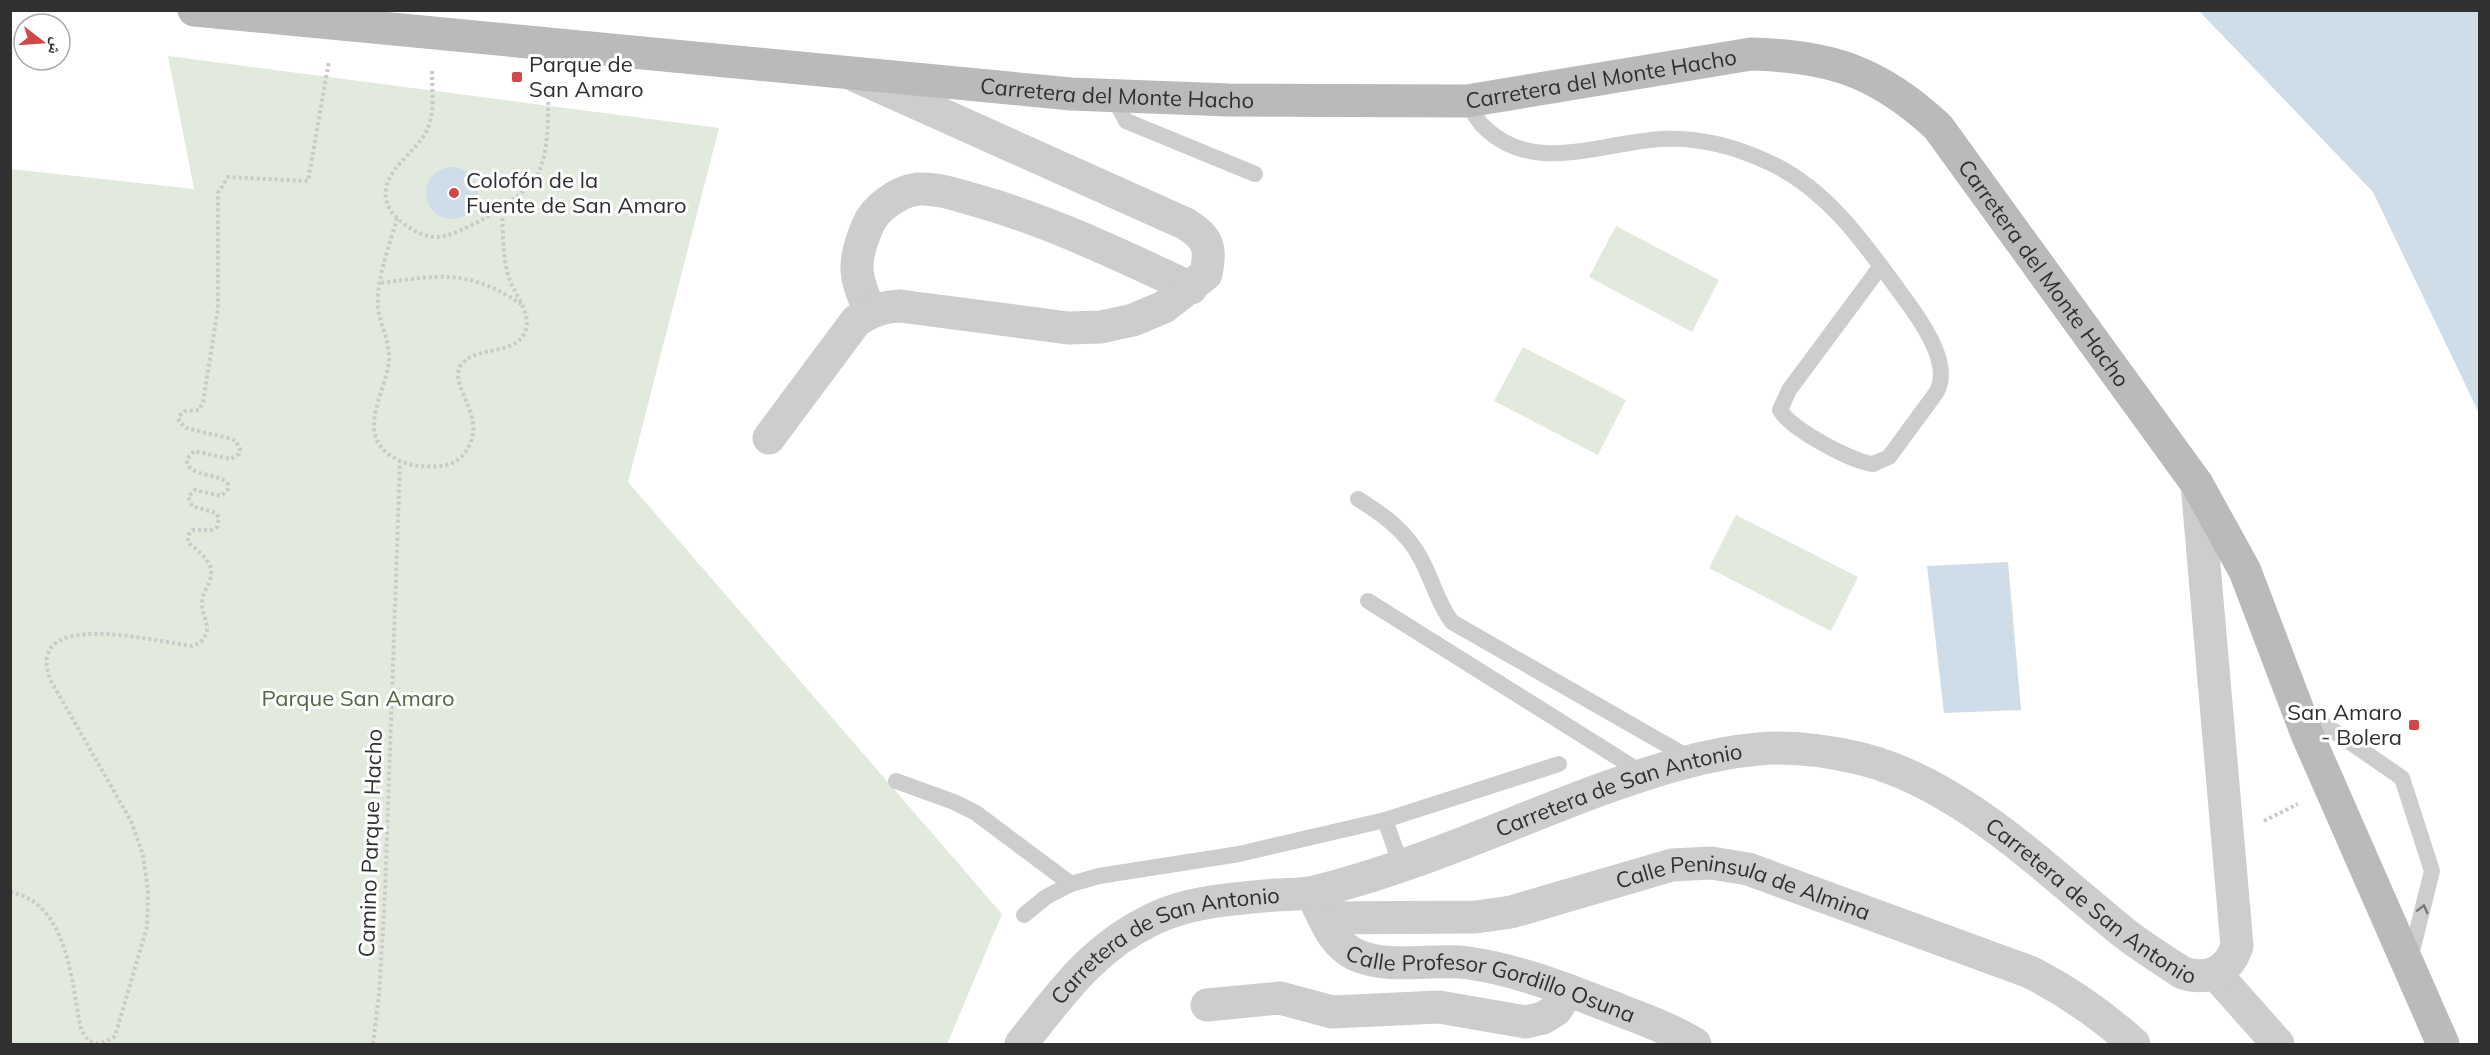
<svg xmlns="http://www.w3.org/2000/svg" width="2490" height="1055" viewBox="0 0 2490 1055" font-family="Mulish,'Noto Naskh Arabic',sans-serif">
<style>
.green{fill:#e2e9dd}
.water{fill:#cfdde9}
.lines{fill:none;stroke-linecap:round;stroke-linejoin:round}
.path{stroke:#cacaca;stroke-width:4;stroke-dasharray:3 3;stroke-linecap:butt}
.lane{stroke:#cdcdcd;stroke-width:16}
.street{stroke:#cdcdcd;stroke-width:33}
.secondary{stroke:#bababa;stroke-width:33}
.oneway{stroke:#777}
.poi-dot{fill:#d34746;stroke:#fff;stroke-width:2}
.labels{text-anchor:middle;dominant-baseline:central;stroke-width:6;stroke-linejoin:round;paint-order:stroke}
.poi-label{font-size:22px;fill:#303030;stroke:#fff;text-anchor:start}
.street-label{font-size:22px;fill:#303030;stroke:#fff}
.park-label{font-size:22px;fill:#516842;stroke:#fff}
</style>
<rect width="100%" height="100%" fill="#fff"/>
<g class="green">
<polygon points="168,56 719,128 628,482 1002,914 947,1044 11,1044 11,169 194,189"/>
<polygon points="1616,226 1719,280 1692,332 1589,277"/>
<polygon points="1523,347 1626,400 1598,455 1494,401"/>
<polygon points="1736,515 1858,577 1831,631 1709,568"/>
</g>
<g class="water">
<polygon points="2199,11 2479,11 2479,413 2373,192"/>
<circle cx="452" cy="193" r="26"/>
<polygon points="2008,562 2021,710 1944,713 1927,566"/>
</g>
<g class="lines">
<g class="path">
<path d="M432 71C432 90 435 113 427 130 417 153 381 170 386 199 388 210 395 217 404 224 413 231 425 237 437 237 460 237 526 196 537 176 551 149 547 110 549 81"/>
<path d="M397 218C390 245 376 279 378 307 380 326 390 341 389 360 387 390 357 430 388 454 399 461 409 466 422 466 437 467 453 467 463 455 493 419 446 386 461 365 477 344 518 357 526 329 531 313 514 293 509 278 502 255 503 229 502 206"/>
<path d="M381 283C441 275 468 269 521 304"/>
<polyline points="2264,821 2298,804"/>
<path d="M10 892C69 903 71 983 81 1029 89 1046 100 1047 115 1036L147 927 148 891 143 855 131 821 51 681C20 605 162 643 192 646 199 644 203 641 206 634 210 624 201 613 202 602 203 589 215 580 210 566 206 556 196 550 188 542V535L193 530H212L217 527 219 518 216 513 192 506 188 497 195 490 221 496 228 489V484C217 472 196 478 187 464V459L194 451 231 459 239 454 240 449 236 441 232 439 186 428 179 421V416L185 411 199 410 203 402 218 308V193L228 177 308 181 329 61"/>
<polyline points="373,1044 379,995 385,893 400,462"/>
</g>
<g class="lane">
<polyline points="1113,96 1126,121 1255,174"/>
<path d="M1467 101C1472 109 1477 121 1484 127 1534 176 1602 142 1662 139 1698 137 1736 147 1768 162 1831 190 1871 253 1910 306 1925 327 1952 367 1936 393L1889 457 1873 464C1852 462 1791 429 1780 410L1789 390 1881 266"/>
<path d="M1358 499C1384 515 1407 532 1421 559 1433 581 1437 602 1452 622L1693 760"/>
<polyline points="1368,601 1644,774"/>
<polyline points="2302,709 2402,778 2432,871 2410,959"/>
<polyline points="896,781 954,802 976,813 1071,884"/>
<polyline points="1385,820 1401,865"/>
<polyline points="1024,915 1046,897 1071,884 1099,876 1239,854 1385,820 1559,764"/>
</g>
<g class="street">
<path d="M870 311C854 276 852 262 868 225 875 208 899 191 918 189 938 188 956 195 975 200 1050 221 1120 255 1191 288"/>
<path d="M769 438 856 321C871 311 882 307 900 306L1068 328 1101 327 1133 320 1164 307 1206 274C1211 247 1209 239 1186 224L856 76"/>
<path id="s1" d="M1316 902C1326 922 1334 945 1356 955 1390 970 1433 958 1469 963 1516 970 1560 987 1604 1004 1634 1016 1668 1027 1695 1044"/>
<path id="s2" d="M1324 918 1476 917 1511 912 1672 865 1711 863 1748 869 2030 972C2069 992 2102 1015 2134 1044"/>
<polyline points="2215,973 2278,1044"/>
<polyline points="1207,1005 1280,998 1332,1012 1439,1007 1526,1022 1543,1018 1556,1010 1568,990"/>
<path id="s3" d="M1021 1044C1062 993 1091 949 1153 919 1190 901 1234 899 1275 895 1288 894 1301 895 1314 892 1412 868 1505 825 1599 790 1650 772 1703 754 1758 749 1792 746 1829 751 1862 759 1961 784 2046 870 2123 932 2142 947 2163 960 2183 973 2208 981 2229 971 2237 946L2197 484"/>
</g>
<path class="secondary" id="s4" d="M194 10 1071 94 1229 100 1467 101 1751 54C1831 56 1879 72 1938 127L2197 484 2245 571 2307 734 2443 1044"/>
</g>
<defs><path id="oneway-chevron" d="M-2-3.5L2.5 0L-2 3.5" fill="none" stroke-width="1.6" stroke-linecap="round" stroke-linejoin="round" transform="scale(1.5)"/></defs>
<use class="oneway" href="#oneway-chevron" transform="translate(2423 909) rotate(-76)"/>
<g class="poi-dot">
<rect x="511" y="71" width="12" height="12" rx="3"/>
<circle cx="454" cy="193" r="6"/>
<rect x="2408" y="719" width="12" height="12" rx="3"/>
</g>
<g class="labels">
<g class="poi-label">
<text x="529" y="64">Parque de<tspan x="529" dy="25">San Amaro</tspan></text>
<text x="466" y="180">Colofón de la<tspan x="466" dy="25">Fuente de San Amaro</tspan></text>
<text x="2402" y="712" text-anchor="end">San Amaro<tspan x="2402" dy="25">- Bolera</tspan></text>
</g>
<g class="street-label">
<text stroke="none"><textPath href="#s4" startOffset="1413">Carretera del Monte Hacho</textPath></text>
<text stroke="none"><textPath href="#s4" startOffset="927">Carretera del Monte Hacho</textPath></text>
<text stroke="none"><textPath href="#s4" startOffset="1952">Carretera del Monte Hacho</textPath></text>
<text stroke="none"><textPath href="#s3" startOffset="670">Carretera de San Antonio</textPath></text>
<text transform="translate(370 843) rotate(-88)">Camino Parque Hacho</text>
<text stroke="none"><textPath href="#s3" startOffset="1192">Carretera de San Antonio</textPath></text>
<text stroke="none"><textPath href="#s2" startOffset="429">Calle Peninsula de Almina</textPath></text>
<text stroke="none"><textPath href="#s3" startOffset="184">Carretera de San Antonio</textPath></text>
<text stroke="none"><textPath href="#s1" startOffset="207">Calle Profesor Gordillo Osuna</textPath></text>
</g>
<g class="park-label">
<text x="358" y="698">Parque San Amaro</text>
</g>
</g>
<rect width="2490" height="1055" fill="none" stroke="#303030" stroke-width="24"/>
<g transform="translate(42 42) rotate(107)"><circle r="28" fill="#ffffff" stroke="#acacac" stroke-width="1.5"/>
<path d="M0-4.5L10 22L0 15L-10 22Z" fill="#d34746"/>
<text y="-9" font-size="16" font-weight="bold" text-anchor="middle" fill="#303030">ش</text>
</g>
</svg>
